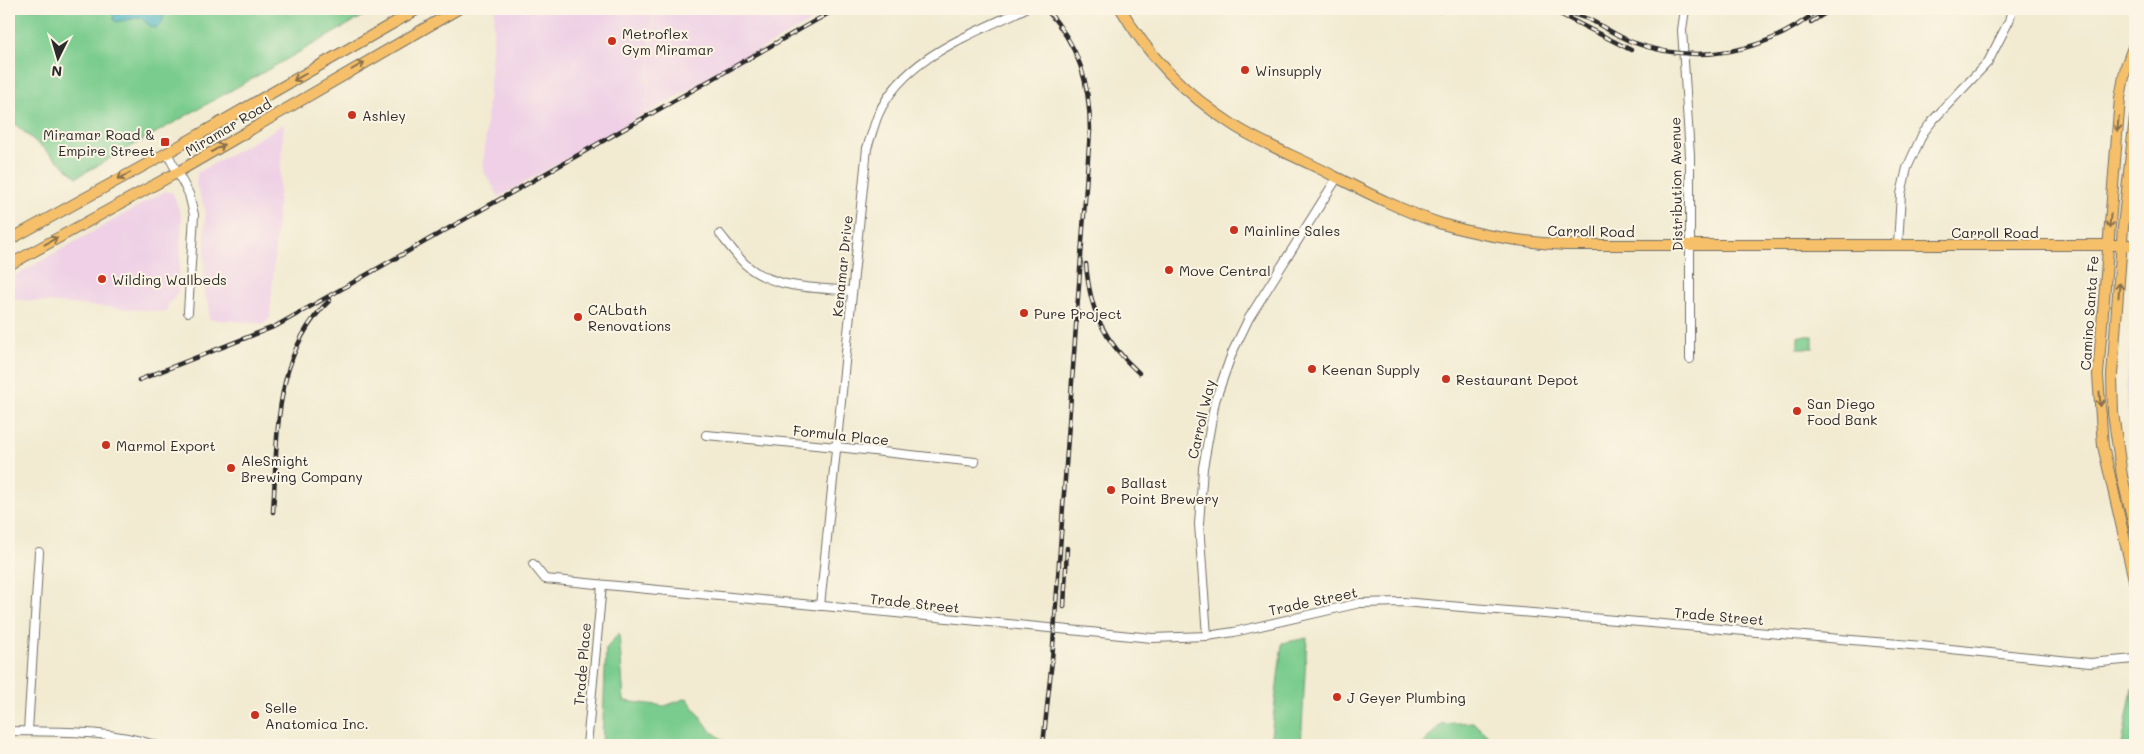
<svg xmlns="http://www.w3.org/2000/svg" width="2144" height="754" viewBox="0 0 2144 754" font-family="Mali,sans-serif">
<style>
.built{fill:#efd0e6}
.industrial{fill:#cdbed2}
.green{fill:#7acc8e;stroke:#527c5c}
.water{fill:#45b4bf;stroke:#387075}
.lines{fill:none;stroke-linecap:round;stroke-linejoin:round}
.minor-casing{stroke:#716e65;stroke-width:10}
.major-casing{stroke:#716e65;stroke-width:12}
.minor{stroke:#fff;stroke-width:8}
.major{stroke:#f6c06b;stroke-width:10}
.rail-casing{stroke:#2b2b2b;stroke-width:4.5}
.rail{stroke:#fcf5e5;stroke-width:2.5;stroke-dasharray:8;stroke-linecap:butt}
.oneway{stroke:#866e48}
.poi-dot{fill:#c8321e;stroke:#fcf5e5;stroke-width:2}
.labels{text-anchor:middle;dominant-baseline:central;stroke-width:4;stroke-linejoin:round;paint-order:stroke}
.poi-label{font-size:14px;fill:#2b2b2b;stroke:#fcf5e5;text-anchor:start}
.street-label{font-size:14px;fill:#2b2b2b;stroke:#fcf5e5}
</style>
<rect width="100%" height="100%" fill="#fcf5e5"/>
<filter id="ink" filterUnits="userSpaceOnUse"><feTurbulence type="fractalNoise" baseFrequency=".02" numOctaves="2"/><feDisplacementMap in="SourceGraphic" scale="10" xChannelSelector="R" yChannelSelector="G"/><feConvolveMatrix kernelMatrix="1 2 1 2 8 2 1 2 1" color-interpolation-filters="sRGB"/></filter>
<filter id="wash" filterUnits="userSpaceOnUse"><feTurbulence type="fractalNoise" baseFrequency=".0096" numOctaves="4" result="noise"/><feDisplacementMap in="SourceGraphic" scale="20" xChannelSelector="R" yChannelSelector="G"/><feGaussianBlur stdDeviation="1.12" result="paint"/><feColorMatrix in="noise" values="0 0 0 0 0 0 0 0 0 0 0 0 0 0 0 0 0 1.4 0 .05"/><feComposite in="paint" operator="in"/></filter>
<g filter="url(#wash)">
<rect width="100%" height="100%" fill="#f2ebd2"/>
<g class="built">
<polygon points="495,9 654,9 645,114 499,197 483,170"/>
<polygon points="655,9 833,9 646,114"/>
<polygon points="284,124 270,318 264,324 209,319 209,305 204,294 205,209 196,185 197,173"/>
<polygon points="165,191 173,193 182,218 178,293 168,305 167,312 9,299 9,279"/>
</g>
<polygon class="industrial" points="2135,294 2135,476 2126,392"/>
<g class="green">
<polygon points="9,9 376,9 77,177 9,119"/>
<rect x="1798" y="336" width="15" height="12"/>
<polygon points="619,633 624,701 665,706 687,698 710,730 730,745 602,745 606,649"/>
<polygon points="1307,638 1301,745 1270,745 1282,643"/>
<polygon points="2132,688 2135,711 2135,745 2122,745"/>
<polygon points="1473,722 1497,745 1422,745 1441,724"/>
</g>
<path class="water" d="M112 9H164C164 17 164 24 155 28L150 26 140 17 116 22 114 20Z"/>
</g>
<g filter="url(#ink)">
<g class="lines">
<defs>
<g id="minor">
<polyline points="1685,9 1682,30 1690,155 1690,359"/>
<polyline points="167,153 189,194 194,215 188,312"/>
<path d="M720 234C728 244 736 255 745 264 773 290 817 287 852 291"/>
<polyline points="1898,245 1901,194 1907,168 1923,133 1934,119 1988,62 2009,21 2012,9"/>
<polyline points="706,435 837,447 975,462"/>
<polyline points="533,564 545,579 1152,638 1207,636 1234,632 1360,603 1403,602 1911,645 2090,663 2135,659"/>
<path d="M820 606 867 148C871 137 874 125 878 115 904 57 971 35 1024 9"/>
<polyline points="1207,636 1199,524 1203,468 1215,401 1232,353 1249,318 1337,178"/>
<path d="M9 731C58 732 108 730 155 745"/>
<polyline points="28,731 39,552"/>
<polyline points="587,745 602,585"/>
</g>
<g id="major">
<path d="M1121 9C1148 56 1188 96 1233 125 1259 142 1290 154 1318 168 1358 188 1399 210 1442 224 1482 236 1524 242 1565 245H2135"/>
<polyline points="2135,42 2126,66 2120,98 2098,375 2103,446 2135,584"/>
<polyline points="2135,117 2123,227 2112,375 2113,413 2122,476 2135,531"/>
<polyline points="9,240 167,153 418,9"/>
<polyline points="9,265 176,173 458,9"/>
</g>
</defs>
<use href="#minor" class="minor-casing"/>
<use href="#major" class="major-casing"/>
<use href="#minor" class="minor"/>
<use href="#major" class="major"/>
<defs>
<g id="rail">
<polyline points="1427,9 1439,11"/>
<polyline points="1546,9 1556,12 1631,50"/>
<path d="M1555 9C1566 12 1577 15 1588 19 1603 26 1617 36 1632 42 1696 66 1768 53 1819 9"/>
<polyline points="1811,22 1832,9"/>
<path d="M1086 264C1090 312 1104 341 1139 373"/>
<polyline points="139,380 276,326 836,9"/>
<path d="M273 512C278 439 272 354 330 300"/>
<polyline points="1064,607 1067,548"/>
<path d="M1043 745 1052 660 1090 131C1090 82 1079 46 1046 9"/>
</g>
</defs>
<use href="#rail" class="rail-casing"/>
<use href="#rail" class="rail"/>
</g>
<defs><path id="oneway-shaft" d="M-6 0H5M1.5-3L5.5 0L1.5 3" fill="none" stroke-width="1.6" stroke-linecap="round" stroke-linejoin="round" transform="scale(1.25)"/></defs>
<g class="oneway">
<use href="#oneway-shaft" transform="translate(358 66) rotate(-30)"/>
<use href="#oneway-shaft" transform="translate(300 77) rotate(150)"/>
<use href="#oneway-shaft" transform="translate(2118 124) rotate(95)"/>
<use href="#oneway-shaft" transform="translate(218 148) rotate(-31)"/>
<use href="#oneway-shaft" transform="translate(124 176) rotate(151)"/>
<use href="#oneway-shaft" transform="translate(2110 221) rotate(95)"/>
<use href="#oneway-shaft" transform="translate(51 241) rotate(-29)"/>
<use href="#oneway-shaft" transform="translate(2119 290) rotate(-86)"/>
<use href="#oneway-shaft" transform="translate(2100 399) rotate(86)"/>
</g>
</g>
<g class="poi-dot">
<circle cx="612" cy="41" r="5"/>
<circle cx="1245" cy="70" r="5"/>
<circle cx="352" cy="115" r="5"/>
<rect x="160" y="137" width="10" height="10" rx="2.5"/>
<circle cx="1234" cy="230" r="5"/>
<circle cx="1169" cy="270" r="5"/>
<circle cx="102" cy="279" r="5"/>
<circle cx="1024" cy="313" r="5"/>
<circle cx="578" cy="317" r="5"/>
<circle cx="1312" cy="369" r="5"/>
<circle cx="1446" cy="379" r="5"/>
<circle cx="1797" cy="411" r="5"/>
<circle cx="106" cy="445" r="5"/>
<circle cx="231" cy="468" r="5"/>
<circle cx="1111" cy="490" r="5"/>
<circle cx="1337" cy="697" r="5"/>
<circle cx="255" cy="715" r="5"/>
</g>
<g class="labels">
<g class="poi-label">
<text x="622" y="33">Metroflex<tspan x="622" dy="16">Gym Miramar</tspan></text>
<text x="1255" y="70">Winsupply</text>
<text x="362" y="115">Ashley</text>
<text x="155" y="134" text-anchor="end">Miramar Road &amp;<tspan x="155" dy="16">Empire Street</tspan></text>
<text x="1244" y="230">Mainline Sales</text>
<text x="1179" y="270">Move Central</text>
<text x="112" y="279">Wilding Wallbeds</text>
<text x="588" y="309">CALbath<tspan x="588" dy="16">Renovations</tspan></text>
<text x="1034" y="313">Pure Project</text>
<text x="1322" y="369">Keenan Supply</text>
<text x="1456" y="379">Restaurant Depot</text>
<text x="1807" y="403">San Diego<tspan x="1807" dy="16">Food Bank</tspan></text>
<text x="116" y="445">Marmol Export</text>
<text x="241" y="460">AleSmight<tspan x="241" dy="16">Brewing Company</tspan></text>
<text x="1121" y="482">Ballast<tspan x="1121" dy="16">Point Brewery</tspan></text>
<text x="1347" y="697">J Geyer Plumbing</text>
<text x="265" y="707">Selle<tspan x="265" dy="16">Anatomica Inc.</tspan></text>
</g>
<g class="street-label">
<text transform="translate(228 127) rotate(-31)">Miramar Road</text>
<text transform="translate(1676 184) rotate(-91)">Distribution Avenue</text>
<text transform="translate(1591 231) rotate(1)">Carroll Road</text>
<text x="1995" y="232">Carroll Road</text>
<text transform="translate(842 266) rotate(-84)">Kenamar Drive</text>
<text transform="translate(2089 313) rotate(-86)">Camino Santa Fe</text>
<text transform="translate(1201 419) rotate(-77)">Carroll Way</text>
<text transform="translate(841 435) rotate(6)">Formula Place</text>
<text transform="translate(1313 601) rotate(-12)">Trade Street</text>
<text transform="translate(915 603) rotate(6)">Trade Street</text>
<text transform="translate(1719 616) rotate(5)">Trade Street</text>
<text transform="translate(582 664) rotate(-85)">Trade Place</text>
</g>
</g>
<rect width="2144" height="754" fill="none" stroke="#fcf5e5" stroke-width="30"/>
<g transform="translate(58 58) rotate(185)" stroke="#fcf5e5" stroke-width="4" paint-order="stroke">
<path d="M0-4L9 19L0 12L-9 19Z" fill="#2b2b2b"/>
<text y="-8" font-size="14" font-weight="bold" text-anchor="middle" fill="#2b2b2b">N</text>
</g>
</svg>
